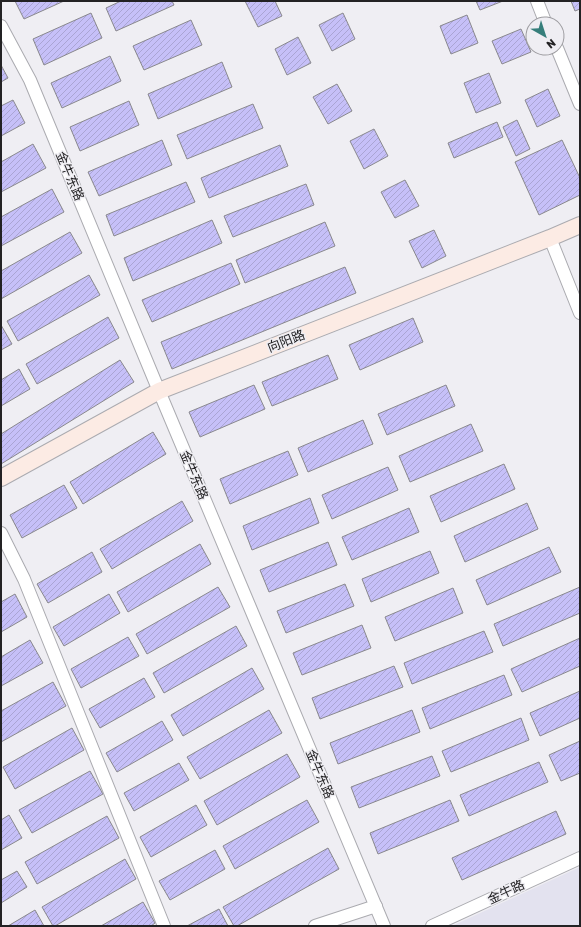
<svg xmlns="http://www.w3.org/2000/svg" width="581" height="927" viewBox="0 0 581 927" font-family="Rubik,'Noto Sans SC',sans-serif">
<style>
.built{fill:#e3e2ef}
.building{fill:url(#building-hatch);stroke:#89888d}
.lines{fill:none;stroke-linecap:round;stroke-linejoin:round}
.street-casing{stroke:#ababb0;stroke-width:14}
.secondary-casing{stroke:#ababb0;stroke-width:18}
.street{stroke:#fff;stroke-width:12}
.secondary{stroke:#fcebe4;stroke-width:16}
.labels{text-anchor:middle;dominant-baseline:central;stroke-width:3;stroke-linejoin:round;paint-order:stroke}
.street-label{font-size:13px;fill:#232224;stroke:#efeef3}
</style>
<defs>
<pattern id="building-hatch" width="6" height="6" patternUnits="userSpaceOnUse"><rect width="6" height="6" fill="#c6c0f8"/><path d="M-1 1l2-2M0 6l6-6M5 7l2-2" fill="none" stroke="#aaa5d4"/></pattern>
</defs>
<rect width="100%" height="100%" fill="#efeef3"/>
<polygon class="built" points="580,867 580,926 452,926"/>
<g class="building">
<polygon points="15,1 64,1 24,19"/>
<polygon points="121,1 172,1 174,5 116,31 106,8"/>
<polygon points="245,1 275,1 282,16 258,27"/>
<polygon points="476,1 503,1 480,10"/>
<polygon points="571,1 580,1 580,9 575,11"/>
<polygon points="91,13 102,38 44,65 33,39"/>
<polygon points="343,13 355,39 332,51 319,25"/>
<polygon points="467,15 478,43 451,54 440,26"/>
<polygon points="191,20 202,45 144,70 133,46"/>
<polygon points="521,29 531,52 502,64 492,41"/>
<polygon points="298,37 311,63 287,75 275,49"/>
<polygon points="110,56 121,81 62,108 51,83"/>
<polygon points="222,62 232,87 158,119 148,94"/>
<polygon points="1,65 8,78 1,82"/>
<polygon points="489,73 501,103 476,113 464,83"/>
<polygon points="337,84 352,111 328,124 313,97"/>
<polygon points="548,89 560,116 537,127 525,100"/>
<polygon points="13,100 25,123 1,136 1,106"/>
<polygon points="129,101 139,125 80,151 70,127"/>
<polygon points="253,104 263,128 187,159 177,135"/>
<polygon points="517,120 530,149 516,156 503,127"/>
<polygon points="497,122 503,137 454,158 448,143"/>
<polygon points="374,129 388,156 364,169 350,141"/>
<polygon points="162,140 172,165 99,196 88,172"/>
<polygon points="562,140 580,178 580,195 539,215 515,162"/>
<polygon points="33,144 46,168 1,192 1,162"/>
<polygon points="280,145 288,166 209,198 201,178"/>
<polygon points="405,180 419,206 395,218 381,192"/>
<polygon points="186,182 195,202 114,236 106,215"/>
<polygon points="306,184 314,205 233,237 224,216"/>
<polygon points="52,189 64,212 1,246 1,217"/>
<polygon points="212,220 222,243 133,281 124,258"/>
<polygon points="325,222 335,246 245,283 236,260"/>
<polygon points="434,230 446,256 422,268 409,241"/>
<polygon points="70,232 82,253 1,299 1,271"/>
<polygon points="231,263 240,284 152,322 142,300"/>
<polygon points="345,267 356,293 172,369 161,342"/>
<polygon points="89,275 100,295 18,341 7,321"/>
<polygon points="108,317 119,338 37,384 26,364"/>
<polygon points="413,318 423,342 360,370 349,345"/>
<polygon points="1,325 12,344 1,350"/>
<polygon points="328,355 338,379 272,406 262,382"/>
<polygon points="120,360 134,382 1,464 1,434"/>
<polygon points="19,369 30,389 1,406 1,380"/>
<polygon points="254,385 265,409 200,437 189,412"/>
<polygon points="446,385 455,406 387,435 378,414"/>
<polygon points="363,420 373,444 308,472 298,448"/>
<polygon points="471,424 483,451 410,482 399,456"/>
<polygon points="153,432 166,454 83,504 70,482"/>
<polygon points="288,451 298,475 230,504 220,479"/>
<polygon points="504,464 515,489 441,522 430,496"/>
<polygon points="388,467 398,490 332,519 322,495"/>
<polygon points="64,485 77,508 22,538 10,515"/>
<polygon points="310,498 319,523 252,550 243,526"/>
<polygon points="182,501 193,521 112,569 100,549"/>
<polygon points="527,503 538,529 465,562 454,536"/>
<polygon points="409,508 419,532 352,560 342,537"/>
<polygon points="328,542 337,565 269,592 260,570"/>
<polygon points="200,544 211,564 128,612 117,592"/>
<polygon points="549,547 561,572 487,605 476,580"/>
<polygon points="430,551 439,573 371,602 362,579"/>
<polygon points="92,552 102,572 48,603 37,584"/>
<polygon points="345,584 354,606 286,633 277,611"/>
<polygon points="218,587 230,607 147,654 136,634"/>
<polygon points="580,587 580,613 503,646 494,624"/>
<polygon points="453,588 463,613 395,641 385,617"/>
<polygon points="15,594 27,617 1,632 1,602"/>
<polygon points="109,594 120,613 64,646 53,627"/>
<polygon points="362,625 371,648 302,675 293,653"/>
<polygon points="236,626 247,646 164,693 153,673"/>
<polygon points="484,631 493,652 412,684 404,663"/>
<polygon points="128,637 139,656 81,688 71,669"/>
<polygon points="580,638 580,666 522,692 511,669"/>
<polygon points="30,640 43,663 1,686 1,657"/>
<polygon points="394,666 403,687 320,719 312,698"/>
<polygon points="252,668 264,689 183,736 171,715"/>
<polygon points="504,675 512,695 430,729 422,708"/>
<polygon points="144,678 155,697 100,728 89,709"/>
<polygon points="53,682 66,706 1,742 1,711"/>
<polygon points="580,691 580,718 540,736 530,713"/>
<polygon points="269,710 282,733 200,779 187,757"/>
<polygon points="412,710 420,732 338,764 330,743"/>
<polygon points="521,718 529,740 451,772 442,751"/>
<polygon points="162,721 173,740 117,772 106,753"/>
<polygon points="72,728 84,750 15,789 3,767"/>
<polygon points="580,741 580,773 561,781 549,755"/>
<polygon points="287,754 300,777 217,825 204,801"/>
<polygon points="432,756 440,776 359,808 351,787"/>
<polygon points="539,762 548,782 469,816 460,795"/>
<polygon points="179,763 189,780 134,811 124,793"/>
<polygon points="90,771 103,794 32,833 19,810"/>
<polygon points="307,800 319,822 235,869 223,846"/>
<polygon points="450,800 459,821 378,854 370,833"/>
<polygon points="196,805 207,825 151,857 140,837"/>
<polygon points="556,811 566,834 462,880 452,858"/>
<polygon points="9,815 22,838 1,850 1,820"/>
<polygon points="107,816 119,838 37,884 25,862"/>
<polygon points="328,848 339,869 237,926 234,926 223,907"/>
<polygon points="215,850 225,869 170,900 159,881"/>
<polygon points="125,859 136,879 55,926 53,926 42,907"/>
<polygon points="17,871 27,887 1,903 1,880"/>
<polygon points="143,902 155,923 151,926 101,926"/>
<polygon points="219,909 228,926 187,926"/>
<polygon points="35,910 44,926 8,926"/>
</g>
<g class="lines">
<defs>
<g id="street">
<polyline points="537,1 546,24"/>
<polyline points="1,26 30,80 159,391 384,926"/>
<polyline points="557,48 580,104"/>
<polyline points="550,238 580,313"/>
<polyline points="1,533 24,579 164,926"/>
<polyline points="315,926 376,906"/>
<polyline points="432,926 580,858"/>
</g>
<polyline id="secondary" points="1,478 159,391 550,238 580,225"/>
</defs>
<use href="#street" class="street-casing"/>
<use href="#secondary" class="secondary-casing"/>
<use href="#street" class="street"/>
<use href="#secondary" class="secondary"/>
</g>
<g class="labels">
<g class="street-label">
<text transform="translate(70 176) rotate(67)">金牛东路</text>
<text transform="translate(286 341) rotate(-21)">向阳路</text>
<text transform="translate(194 475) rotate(67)">金牛东路</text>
<text transform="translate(320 774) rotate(67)">金牛东路</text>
<text transform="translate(506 892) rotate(-25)">金牛路</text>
</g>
</g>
<rect width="581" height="927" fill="none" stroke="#232224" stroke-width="4"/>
<g transform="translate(545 36) rotate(141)"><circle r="19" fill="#efeef3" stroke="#9d9ca0"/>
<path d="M0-3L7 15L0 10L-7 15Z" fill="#367e7b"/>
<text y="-6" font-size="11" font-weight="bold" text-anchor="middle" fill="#232224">N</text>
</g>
</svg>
